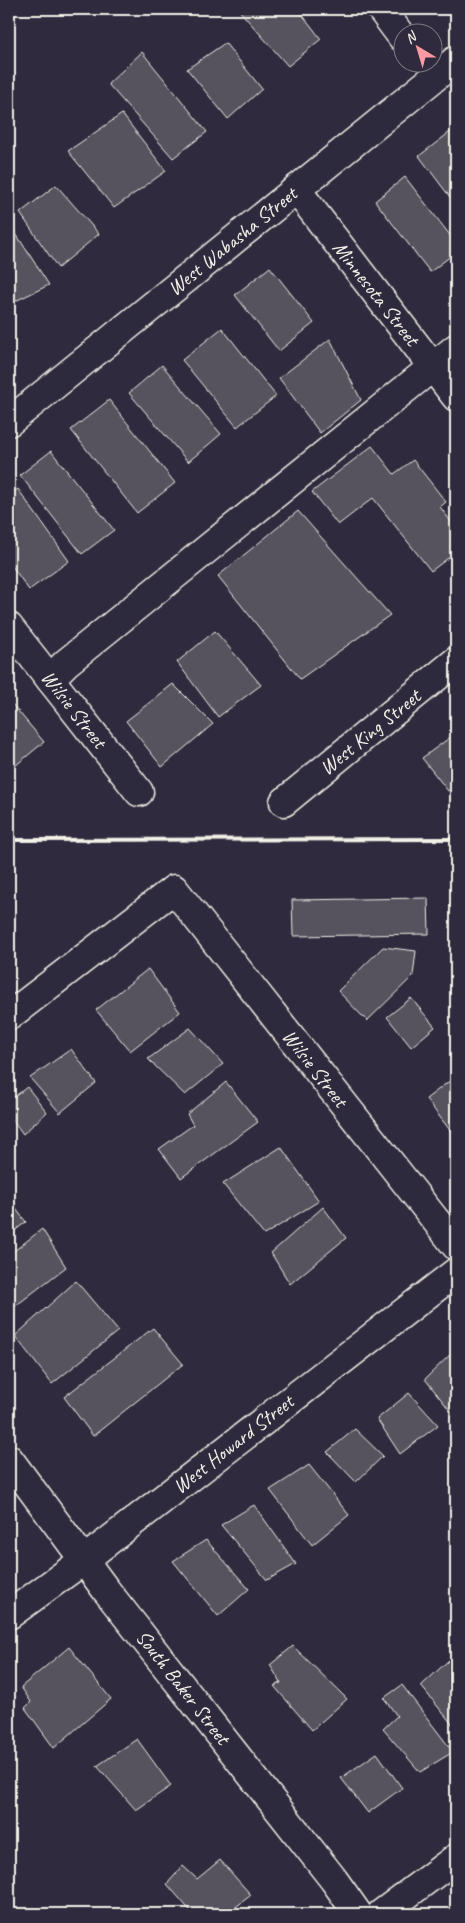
<svg xmlns="http://www.w3.org/2000/svg" width="465" height="1923" viewBox="0 0 465 1923" font-family="Caveat,sans-serif">
<style>
.building{fill:#56525f;stroke:#f4f1e8}
.lines{fill:none;stroke-linecap:round;stroke-linejoin:round}
.minor-casing{stroke:#f4f1e8;stroke-width:31}
.minor{stroke:#2f2a3d;stroke-width:28}
.rail{stroke:#f4f1e8;stroke-width:4}
.labels{text-anchor:middle;dominant-baseline:central;stroke-width:5;stroke-linejoin:round;paint-order:stroke}
.street-label{font-size:21px;fill:#f4f1e8;stroke:#2f2a3d}
</style>
<rect width="100%" height="100%" fill="#2f2a3d"/>
<filter id="ink" filterUnits="userSpaceOnUse"><feTurbulence type="fractalNoise" baseFrequency=".02" numOctaves="2"/><feDisplacementMap in="SourceGraphic" scale="10" xChannelSelector="R" yChannelSelector="G"/><feConvolveMatrix kernelMatrix="1 2 1 2 8 2 1 2 1" color-interpolation-filters="sRGB"/></filter>
<g filter="url(#ink)">
<g class="building">
<polygon points="238,9 298,9 321,39 288,66"/>
<polygon points="225,43 262,89 228,119 187,69"/>
<polygon points="142,52 207,132 173,158 108,84"/>
<polygon points="122,114 166,171 114,208 68,151"/>
<polygon points="454,129 456,132 456,205 419,156"/>
<polygon points="405,177 456,243 456,252 430,272 375,201"/>
<polygon points="56,185 99,234 58,268 20,213"/>
<polygon points="9,223 49,285 9,304"/>
<polygon points="270,267 314,323 279,351 235,295"/>
<polygon points="222,328 276,396 237,427 182,360"/>
<polygon points="330,339 361,400 320,433 279,378"/>
<polygon points="162,365 221,434 188,462 129,393"/>
<polygon points="109,400 175,483 137,513 71,430"/>
<polygon points="372,446 394,474 413,460 446,502 440,507 456,528 456,552 431,571 373,498 338,525 312,492"/>
<polygon points="51,451 114,530 82,554 20,475"/>
<polygon points="18,489 69,561 29,590 9,562 9,495"/>
<polygon points="298,511 390,615 300,679 218,576"/>
<polygon points="215,631 261,685 218,717 177,662"/>
<polygon points="173,684 213,724 162,767 126,721"/>
<polygon points="12,704 44,742 9,771 9,707"/>
<polygon points="452,736 456,741 456,785 448,791 422,758"/>
<polygon points="428,898 429,934 293,936 292,900"/>
<polygon points="383,947 416,951 413,976 367,1021 338,991"/>
<polygon points="148,969 180,1012 130,1051 96,1010"/>
<polygon points="411,998 435,1027 411,1047 387,1017"/>
<polygon points="190,1028 223,1064 185,1095 148,1059"/>
<polygon points="71,1049 96,1083 60,1113 30,1078"/>
<polygon points="456,1076 456,1138 426,1099"/>
<polygon points="226,1082 258,1122 181,1178 159,1149 193,1125 187,1114"/>
<polygon points="27,1087 47,1112 23,1134 9,1115 9,1101"/>
<polygon points="281,1147 319,1201 264,1235 223,1184"/>
<polygon points="9,1200 26,1222 9,1235"/>
<polygon points="323,1207 346,1238 290,1284 271,1253"/>
<polygon points="42,1229 66,1267 9,1311 9,1255"/>
<polygon points="76,1281 118,1331 52,1384 15,1336"/>
<polygon points="153,1328 183,1364 93,1436 64,1397"/>
<polygon points="456,1349 456,1418 425,1379"/>
<polygon points="409,1393 438,1425 400,1454 377,1419"/>
<polygon points="355,1429 383,1456 356,1482 327,1452"/>
<polygon points="309,1465 349,1515 312,1545 270,1490"/>
<polygon points="254,1505 296,1564 267,1580 221,1525"/>
<polygon points="206,1540 249,1589 218,1616 173,1561"/>
<polygon points="293,1646 347,1699 312,1730 274,1686 281,1683 270,1665"/>
<polygon points="69,1647 111,1699 54,1748 25,1708 31,1702 21,1687"/>
<polygon points="449,1660 456,1669 456,1729 421,1686"/>
<polygon points="402,1685 453,1752 420,1772 383,1729 397,1716 384,1698"/>
<polygon points="137,1739 171,1786 136,1810 97,1766"/>
<polygon points="377,1753 402,1788 368,1813 341,1778"/>
<polygon points="220,1860 251,1895 227,1914 193,1914 167,1884 183,1866 197,1879"/>
</g>
<g class="lines">
<defs>
<g id="minor">
<polyline points="381,9 402,37"/>
<polyline points="296,189 456,397"/>
<polyline points="9,422 456,60"/>
<polyline points="9,627 139,792"/>
<polyline points="50,679 66,663 456,348"/>
<polyline points="284,802 456,661"/>
<polyline points="9,1016 174,889 456,1246"/>
<polyline points="9,1459 106,1590 334,1880 358,1914"/>
<polyline points="9,1615 84,1560 456,1272"/>
<polyline points="381,1914 456,1858"/>
</g>
</defs>
<use href="#minor" class="minor-casing"/>
<use href="#minor" class="minor"/>
<polyline class="rail" points="9,840 456,839"/>
</g>
</g>
<g class="labels">
<g class="street-label">
<text transform="translate(232 241) rotate(-39)">West Wabasha Street</text>
<text transform="translate(376 293) rotate(52)">Minnesota Street</text>
<text transform="translate(74 709) rotate(52)">Wilsie Street</text>
<text transform="translate(370 732) rotate(-39)">West King Street</text>
<text transform="translate(315 1068) rotate(52)">Wilsie Street</text>
<text transform="translate(233 1444) rotate(-38)">West Howard Street</text>
<text transform="translate(183 1687) rotate(52)">South Baker Street</text>
</g>
</g>
<rect width="465" height="1923" fill="none" stroke="#2f2a3d" stroke-width="30"/>
<rect x="15" y="15" width="435" height="1893" fill="none" stroke="#f4f1e8" stroke-width="2" filter="url(#ink)"/>
<g transform="translate(418 48) rotate(322)"><circle r="24" fill="#2f2a3d" stroke="#7e7a81"/>
<path d="M0-4L9 19L0 12L-9 19Z" fill="#ff9aa2"/>
<text y="-8" font-size="14" font-weight="bold" text-anchor="middle" fill="#f4f1e8">N</text>
</g>
</svg>
